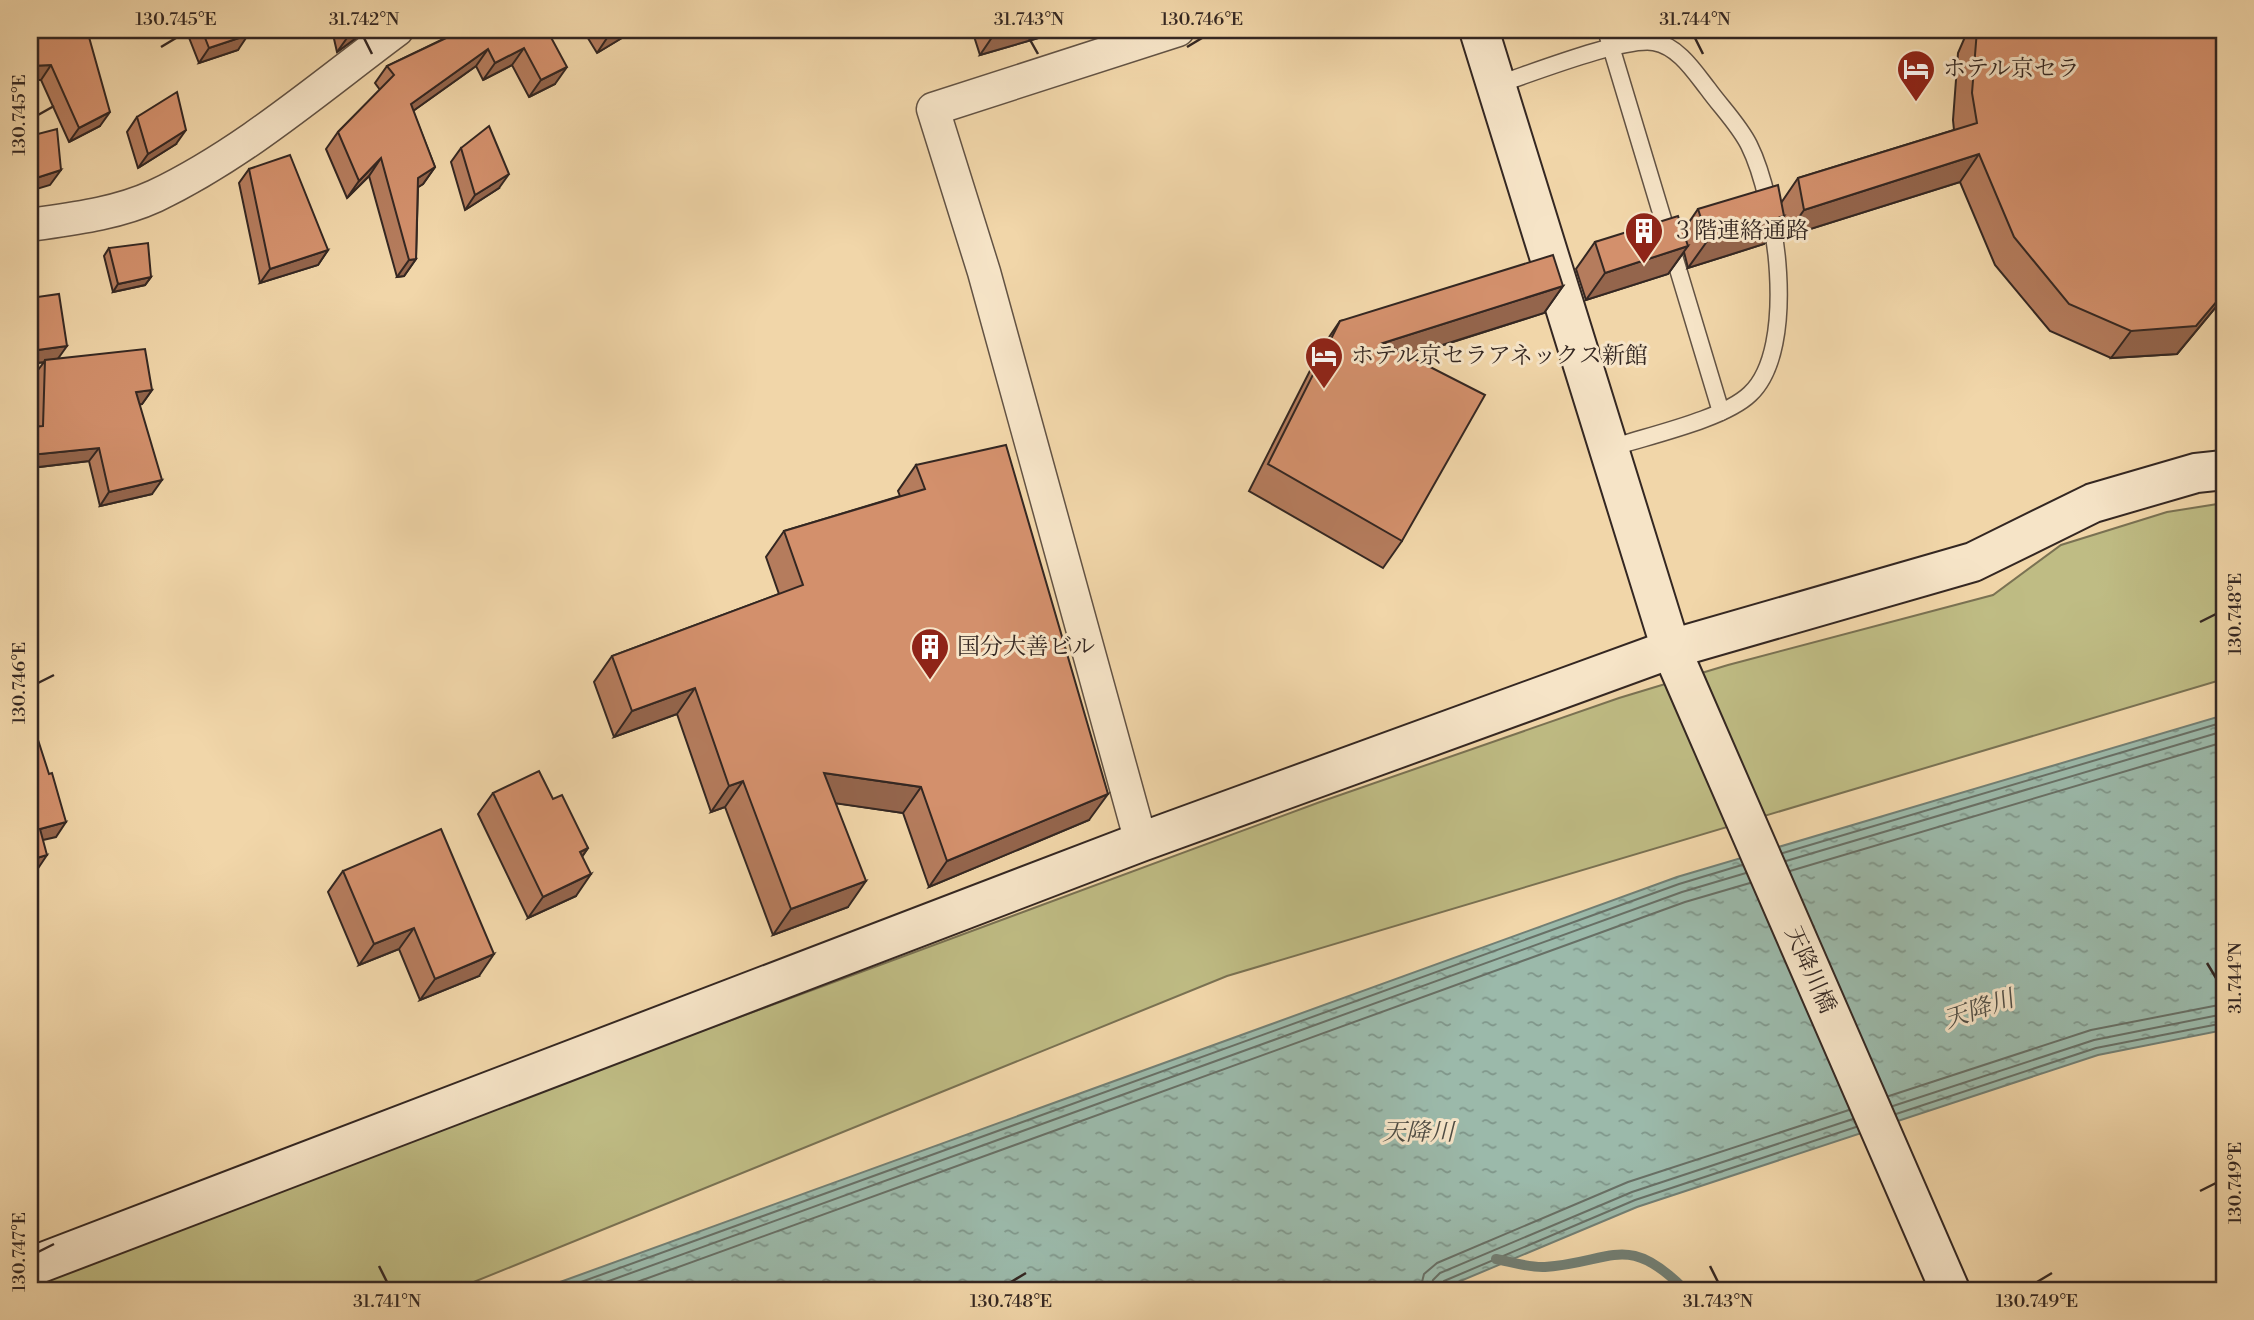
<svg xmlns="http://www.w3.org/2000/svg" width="2254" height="1320" viewBox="0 0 2254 1320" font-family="'Libre Bodoni','Noto Serif JP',serif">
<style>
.park{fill:#bfbc84;stroke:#7a7253;stroke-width:2}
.water{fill:url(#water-ripples);stroke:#727f74;stroke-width:2}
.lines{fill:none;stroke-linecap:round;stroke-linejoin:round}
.shore{stroke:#687066;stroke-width:2}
.stream{stroke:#727f74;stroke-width:10}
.lane-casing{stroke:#635344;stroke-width:19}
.street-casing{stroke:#635344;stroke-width:35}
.secondary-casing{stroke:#342722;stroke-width:42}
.lane{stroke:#f6e4c7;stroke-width:16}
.street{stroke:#f6e4c7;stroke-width:32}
.secondary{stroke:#f6e4c7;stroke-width:38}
.wall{fill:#b57c5d;stroke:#342722;stroke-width:2}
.shaded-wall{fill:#94654c;stroke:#342722;stroke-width:2}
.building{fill:#d3906c;stroke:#342722;stroke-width:2}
.ticks{fill:none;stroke:#342722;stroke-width:2.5}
.labels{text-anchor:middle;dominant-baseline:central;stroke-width:6;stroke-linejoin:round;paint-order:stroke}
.poi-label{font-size:23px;fill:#342722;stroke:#f6e4c7;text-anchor:start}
.street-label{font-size:23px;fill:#342722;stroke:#f6e4c7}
.water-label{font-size:24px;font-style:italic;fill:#4e4c44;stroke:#f6e4c7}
.neatline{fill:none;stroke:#342722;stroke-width:2.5}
.ticks-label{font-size:18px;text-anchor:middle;fill:#342722}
</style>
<defs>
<pattern id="water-ripples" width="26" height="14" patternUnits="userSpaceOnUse" patternTransform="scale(1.75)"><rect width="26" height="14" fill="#9bb9aa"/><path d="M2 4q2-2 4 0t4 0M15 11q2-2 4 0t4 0" fill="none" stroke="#7f968a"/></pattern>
</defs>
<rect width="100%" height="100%" fill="#f1d6a9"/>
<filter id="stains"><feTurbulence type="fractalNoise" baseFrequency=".00286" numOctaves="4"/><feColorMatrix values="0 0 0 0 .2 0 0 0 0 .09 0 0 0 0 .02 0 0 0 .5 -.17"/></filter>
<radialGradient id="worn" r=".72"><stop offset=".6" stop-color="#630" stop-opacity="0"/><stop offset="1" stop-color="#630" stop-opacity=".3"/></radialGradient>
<polygon class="park" points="2224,503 2224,679 1227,976 454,1290 30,1290 30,1286 610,1065 1320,802 1619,698 1728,665 1993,595 2061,545 2167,512"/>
<polygon class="water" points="2224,715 2224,1030 2098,1055 1637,1207 1439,1290 538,1290 1677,877"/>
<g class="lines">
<g class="shore">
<polyline points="1783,853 2224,722"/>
<polyline points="1786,861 2224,731"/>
<polyline points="1790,871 2224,742"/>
<polyline points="1889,1096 2091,1030 2224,1004"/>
<polyline points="1893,1106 2094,1040 2224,1014"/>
<polyline points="1896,1114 2096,1048 2224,1023"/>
<polyline points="559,1290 1679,884 1742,865"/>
<polyline points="584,1290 1682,892 1746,873"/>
<polyline points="615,1290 1685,902 1750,883"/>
<polyline points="1420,1290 1424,1274 1437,1263 1628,1182 1849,1110"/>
<polyline points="1430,1290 1433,1280 1440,1273 1632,1192 1853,1119"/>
<polyline points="1439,1290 1444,1281 1635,1200 1856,1127"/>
</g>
<path class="stream" d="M1496 1259C1511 1262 1530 1268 1545 1267 1613 1262 1627 1231 1685 1290"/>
<defs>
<g id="lane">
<polyline points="1606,30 1721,412"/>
<path d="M1496 85C1530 74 1623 37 1654 42 1678 46 1694 71 1708 89 1721 107 1739 125 1749 145 1776 199 1799 348 1750 394 1723 420 1646 436 1608 449"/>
</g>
<g id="street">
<path d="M30 225C71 219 116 214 155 196 243 154 319 88 397 30"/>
<polyline points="1141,842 984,272 933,109 1178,30"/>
</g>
<g id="secondary">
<polyline points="1479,30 1671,649 1950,1290"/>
<polyline points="30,1267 1141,842 1671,649 1973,562 2093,503 2196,473 2224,470"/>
</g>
</defs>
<use href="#lane" class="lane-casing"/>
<use href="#street" class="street-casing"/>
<use href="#secondary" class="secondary-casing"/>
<use href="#lane" class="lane"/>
<use href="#street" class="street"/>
<use href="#secondary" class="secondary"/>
</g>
<g class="wall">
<polygon points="30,30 89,30 87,32 100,126 69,142 41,80"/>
<polygon points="186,30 246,30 238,50 199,63"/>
<polygon points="332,30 367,30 337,52"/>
<polygon points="457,30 547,30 555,84 529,97 512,65 483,80 476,66 413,111 435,167 423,184 418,187 416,259 404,276 397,277 369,176 347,198 326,149 338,132 380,90 375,83 387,66 458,32"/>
<polygon points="583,30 635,30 597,53"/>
<polygon points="972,30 1066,30 980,55"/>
<polygon points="1968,30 2224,30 2216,307 2177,354 2111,358 2050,331 1995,265 1960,182 1785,237 1782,219 1764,244 1688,268 1684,252 1668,274 1586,300 1576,269 1595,242 1683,231 1698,209 1781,203 1798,178 1954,130 1953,120 1958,53"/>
<polygon points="137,117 176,144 138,168 127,132"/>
<polygon points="461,148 499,188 465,210 451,162"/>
<polygon points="249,169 328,250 318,265 260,283 239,183"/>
<polygon points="109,248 151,277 145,285 113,292 104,256"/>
<polygon points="1563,286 1544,313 1409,356 1402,541 1383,568 1249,491 1321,349 1340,321"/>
<polygon points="30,298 58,359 152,390 142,404 139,405 152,494 100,506 89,461 30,468 30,427 34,427 35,374 44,362 30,364"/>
<polygon points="916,465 1089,820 929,887 903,813 836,803 848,907 773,935 725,807 711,812 677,714 614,737 594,682 612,656 779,594 766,557 784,531 900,496 898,491"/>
<polygon points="493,793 553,799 588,848 582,857 576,896 528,918 478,814"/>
<polygon points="343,871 479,976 420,1000 399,949 359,965 328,892"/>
</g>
<g class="shaded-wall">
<polygon points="354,30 367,30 337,52 352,31"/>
<polygon points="621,30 635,30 597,53 607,38"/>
<polygon points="997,30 1066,30 980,55"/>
<polygon points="248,35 238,50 199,63 209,48"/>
<polygon points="524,48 512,65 483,80 495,63"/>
<polygon points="488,49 476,66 399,121 411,104"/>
<polygon points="51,65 41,80 30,80 30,66"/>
<polygon points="567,67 555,84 529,97 541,80"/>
<polygon points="110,112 100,126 69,142 79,128"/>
<polygon points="186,130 176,144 138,168 148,154"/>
<polygon points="1979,154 1960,182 1785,237 1804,210"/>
<polygon points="381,158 369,176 347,198 359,181"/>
<polygon points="435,167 423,184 406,195 418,178"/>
<polygon points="61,170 50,185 30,191 30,180"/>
<polygon points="509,174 499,188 465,210 475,195"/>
<polygon points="1784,216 1764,244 1688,268 1708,240"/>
<polygon points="1688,246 1668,274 1586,300 1605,273"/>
<polygon points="328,250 318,265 260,283 270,269"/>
<polygon points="416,259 404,276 397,277 409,260"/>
<polygon points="151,277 145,285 113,292 118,284"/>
<polygon points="1563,286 1544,313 1363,370 1383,343"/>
<polygon points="2224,293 2224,295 2216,307 2177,354 2111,358 2131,331"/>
<polygon points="67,346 57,360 45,360 44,362 30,364 30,351"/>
<polygon points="152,390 142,404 126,406 136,392"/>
<polygon points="99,448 89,461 30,468 30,455"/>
<polygon points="162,480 152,494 100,506 109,492"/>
<polygon points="695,688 677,714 614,737 632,711"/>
<polygon points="824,773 921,787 903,813 806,799"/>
<polygon points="743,781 725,807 711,812 729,786"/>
<polygon points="1108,794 1089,820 929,887 947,861"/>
<polygon points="66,822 56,837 30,843 40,829"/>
<polygon points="588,848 573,869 580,852"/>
<polygon points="47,855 37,870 30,872 30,860"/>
<polygon points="591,874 576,896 528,918 543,897"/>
<polygon points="866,881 848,907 773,935 791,909"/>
<polygon points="414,928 399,949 359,965 374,944"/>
<polygon points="494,954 479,976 420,1000 435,979"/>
</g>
<g class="building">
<polygon points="30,30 87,30 110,112 79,128 51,65 30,66"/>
<polygon points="202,30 246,30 248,35 209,48"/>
<polygon points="463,30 547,30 567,67 541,80 524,48 495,63 488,49 411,104 435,167 418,178 416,259 409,260 381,158 359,181 338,132 394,75 387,66"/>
<polygon points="602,30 621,30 607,38"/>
<polygon points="1977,30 2224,30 2224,293 2196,326 2131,331 2069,304 2014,237 1979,154 1804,210 1798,178 1977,123 1972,93"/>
<polygon points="177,92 186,130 148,154 137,117"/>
<polygon points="489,126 509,174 475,195 461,148"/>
<polygon points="57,129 61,170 30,180 30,136"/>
<polygon points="290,155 328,250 270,269 249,169"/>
<polygon points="1778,185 1784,216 1708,240 1698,209"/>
<polygon points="1678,216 1688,246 1605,273 1595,242"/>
<polygon points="148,243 151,277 118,284 109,248"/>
<polygon points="1553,255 1563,286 1383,343 1485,395 1402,541 1268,464 1340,321"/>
<polygon points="59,294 67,346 30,351 30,298"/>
<polygon points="145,349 152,390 136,392 162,480 109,492 99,448 30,455 30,427 43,426 45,360"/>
<polygon points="1006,445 1108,794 947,861 921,787 824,773 866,881 791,909 743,781 729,786 695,688 632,711 612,656 803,585 784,531 925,489 916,465"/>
<polygon points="30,715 49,774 52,773 66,822 40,829 47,855 30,860"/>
<polygon points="539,771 553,799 562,795 588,848 580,852 591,874 543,897 493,793"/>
<polygon points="441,829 494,954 435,979 414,928 374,944 343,871"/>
</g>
<path class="ticks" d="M364 38 372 54M1029 38 1038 54M1695 38 1703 54M161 47 176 38M1187 47 1202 38M38 115 54 106M2200 622 2216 614M38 683 54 675M2207 963 2216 978M2200 1191 2216 1183M38 1252 54 1244M379 1266 387 1282M1710 1266 1718 1282M1011 1282 1026 1273M2037 1282 2052 1273"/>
<defs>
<symbol id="hotel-pin" viewBox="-11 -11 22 30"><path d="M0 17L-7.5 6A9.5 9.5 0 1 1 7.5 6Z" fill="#8f2418" stroke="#f6e4c7"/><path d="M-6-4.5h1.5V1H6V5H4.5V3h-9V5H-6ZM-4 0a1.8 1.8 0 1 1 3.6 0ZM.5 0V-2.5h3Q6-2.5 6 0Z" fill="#fff"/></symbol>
<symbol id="building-pin" viewBox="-11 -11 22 30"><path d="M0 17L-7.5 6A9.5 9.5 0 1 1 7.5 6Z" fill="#8f2418" stroke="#f6e4c7"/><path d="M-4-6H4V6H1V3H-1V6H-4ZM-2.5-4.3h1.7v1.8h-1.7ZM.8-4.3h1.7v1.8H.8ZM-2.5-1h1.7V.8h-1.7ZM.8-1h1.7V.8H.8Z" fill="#fff"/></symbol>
</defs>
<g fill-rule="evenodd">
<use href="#hotel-pin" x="1894" y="47" width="44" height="60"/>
<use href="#building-pin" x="1622" y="209" width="44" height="60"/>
<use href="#hotel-pin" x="1302" y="334" width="44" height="60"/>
<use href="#building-pin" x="908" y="625" width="44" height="60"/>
</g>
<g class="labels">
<g class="poi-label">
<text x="1943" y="69">ホテル京セラ</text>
<text x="1671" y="231">３階連絡通路</text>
<text x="1351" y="356">ホテル京セラアネックス新館</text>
<text x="957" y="647">国分大善ビル</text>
</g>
<g class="street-label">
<text transform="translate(1810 970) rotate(66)">天降川橋</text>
</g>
<g class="water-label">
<text transform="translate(1979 1010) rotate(-19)">天降川</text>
<text x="1418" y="1133">天降川</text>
</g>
</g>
<rect width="2254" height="1320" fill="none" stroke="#f1d6a9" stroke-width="77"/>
<rect x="38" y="38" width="2178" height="1244" class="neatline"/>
<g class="ticks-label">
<text x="176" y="25">130.745°E</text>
<text x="364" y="25">31.742°N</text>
<text x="1029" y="25">31.743°N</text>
<text x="1202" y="25">130.746°E</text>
<text x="1695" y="25">31.744°N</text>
<text transform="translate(19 115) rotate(-90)" y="6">130.745°E</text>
<text transform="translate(2235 614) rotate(-90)" y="6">130.748°E</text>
<text transform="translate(19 683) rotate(-90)" y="6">130.746°E</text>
<text transform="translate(2235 978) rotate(-90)" y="6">31.744°N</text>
<text transform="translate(2235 1183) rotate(-90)" y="6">130.749°E</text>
<text transform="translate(19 1252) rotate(-90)" y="6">130.747°E</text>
<text x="387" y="1307">31.741°N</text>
<text x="1011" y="1307">130.748°E</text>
<text x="1718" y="1307">31.743°N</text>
<text x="2037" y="1307">130.749°E</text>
</g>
<rect width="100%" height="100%" filter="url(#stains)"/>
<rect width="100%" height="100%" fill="url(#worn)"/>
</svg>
